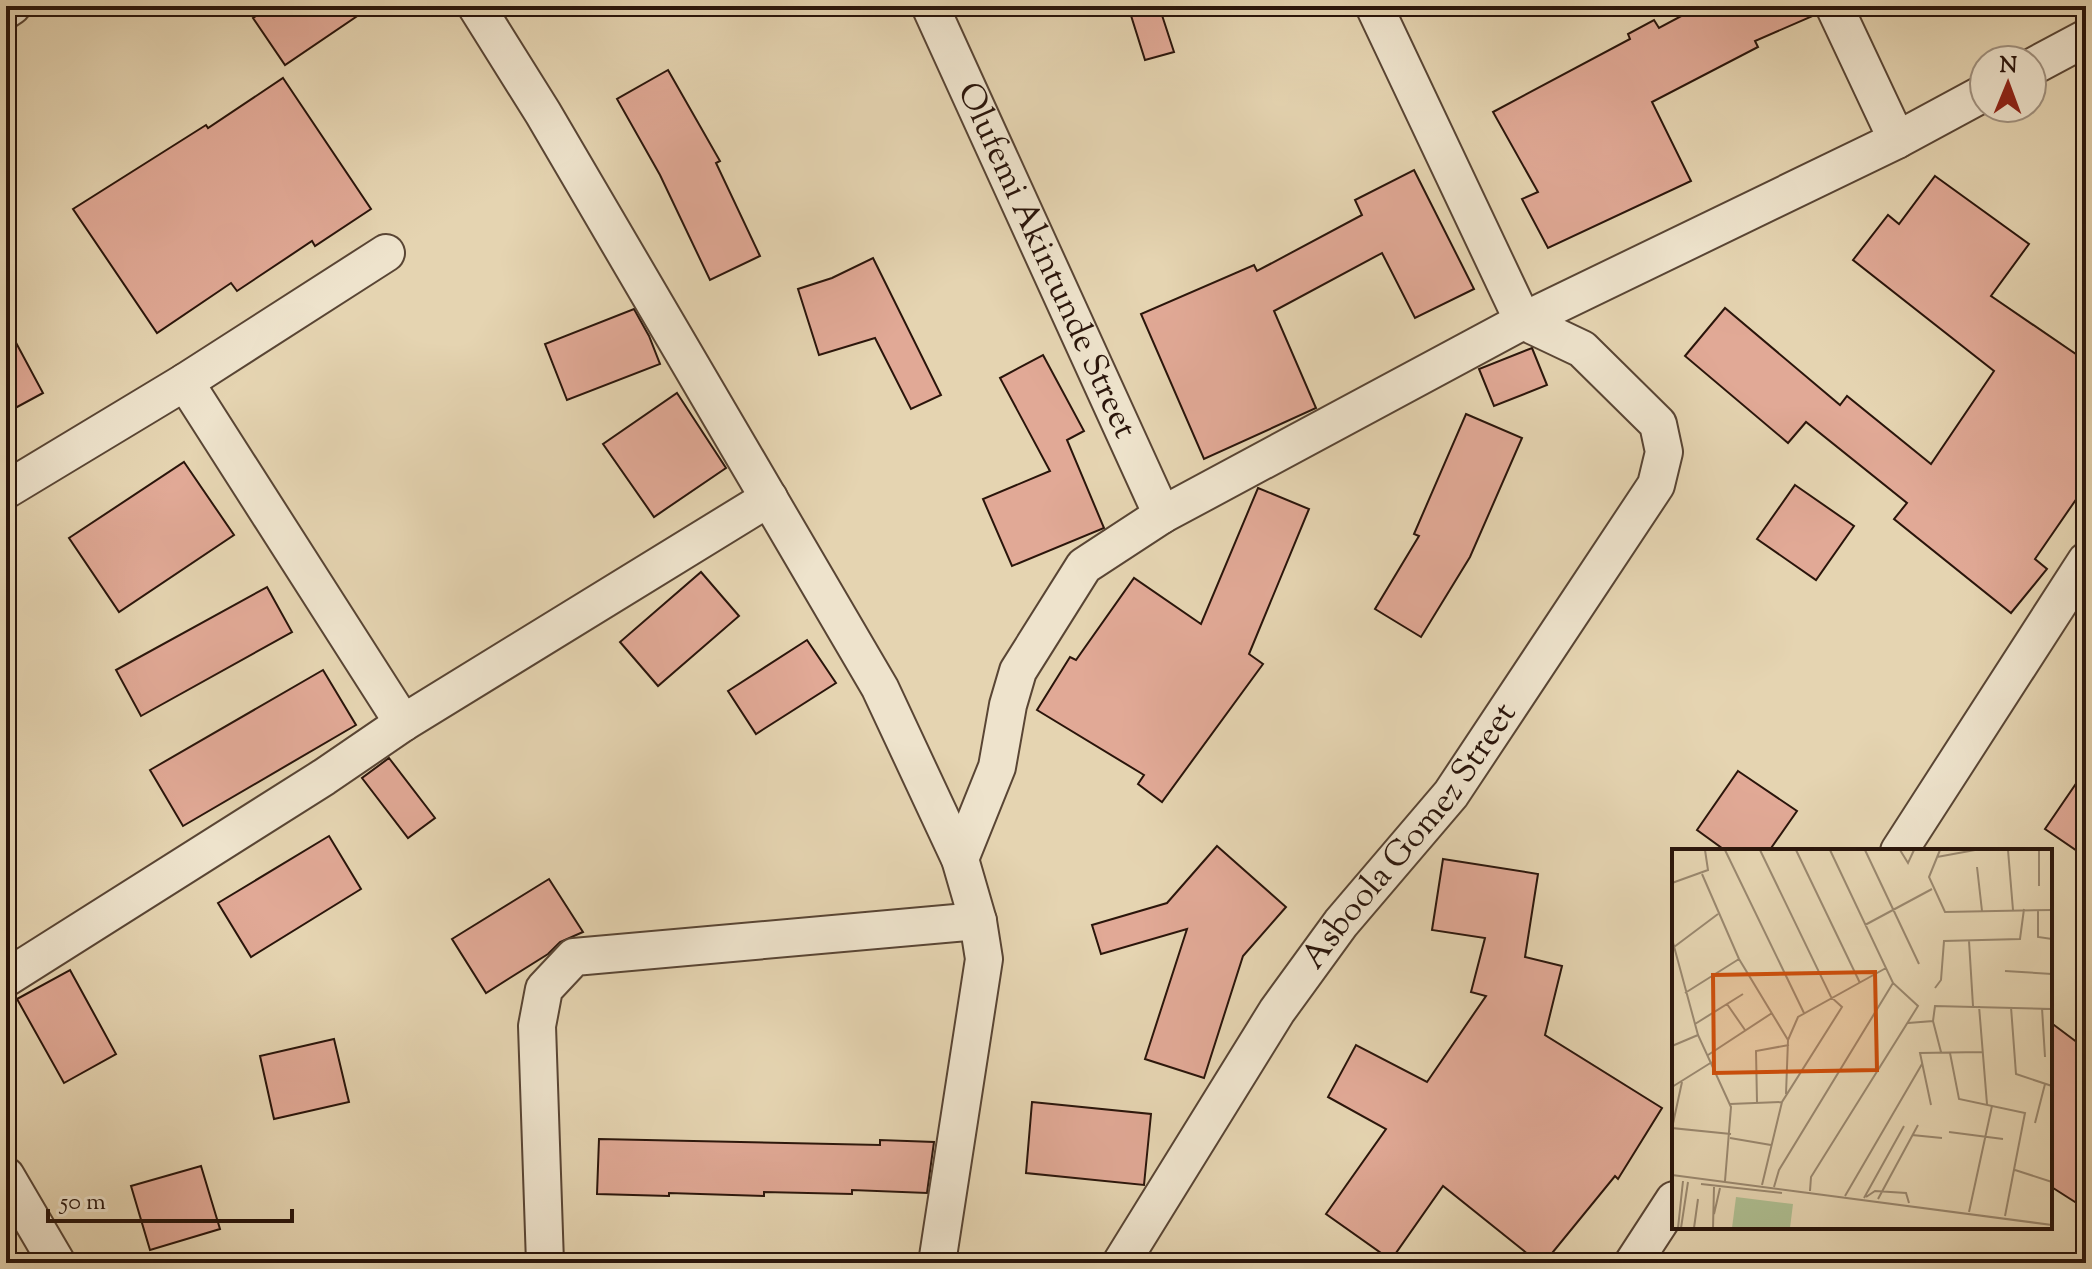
<svg xmlns="http://www.w3.org/2000/svg" width="2092" height="1269" viewBox="0 0 2092 1269" font-family="'Sorts Mill Goudy',serif">
<style>
.building{fill:#e1a996;stroke:#2a150b;stroke-width:2}
.lines{fill:none;stroke-linecap:round;stroke-linejoin:round}
.minor-casing{stroke:#594534;stroke-width:40}
.minor{stroke:#eee3cc;stroke-width:36}
.labels{text-anchor:middle;dominant-baseline:central;stroke-width:8;stroke-linejoin:round;paint-order:stroke}
.street-label{font-size:34px;fill:#2a150b;stroke:#eee3cc}
.inset-road{fill:none;stroke:#9a886f;stroke-width:2}
.view{fill:#cc4f0c;fill-opacity:0.15;stroke:#cc4f0c;stroke-width:4}
.inset-edge{fill:none;stroke:#2a150b;stroke-width:4}
</style>
<rect width="100%" height="100%" fill="#e5d4b1"/>
<filter id="stains"><feTurbulence type="fractalNoise" baseFrequency=".0025" numOctaves="4"/><feColorMatrix values="0 0 0 0 .2 0 0 0 0 .09 0 0 0 0 .02 0 0 0 .5 -.17"/></filter>
<radialGradient id="worn" r=".72"><stop offset=".6" stop-color="#630" stop-opacity="0"/><stop offset="1" stop-color="#630" stop-opacity=".3"/></radialGradient>
<g class="building">
<polygon points="271,6 372,6 285,65 253,18"/>
<polygon points="1128,6 1159,6 1174,52 1145,60"/>
<polygon points="1700,6 1813,6 1815,15 1755,41 1758,47 1652,102 1691,181 1548,248 1522,199 1538,192 1493,112 1630,39 1628,34 1654,20 1659,28"/>
<polygon points="668,70 720,161 716,163 760,256 710,280 660,175 617,99"/>
<polygon points="283,78 371,209 315,246 312,241 237,291 231,283 157,333 73,209 206,125 208,128"/>
<polygon points="1414,170 1474,289 1415,318 1382,253 1274,311 1316,408 1204,459 1141,314 1254,265 1257,271 1362,215 1355,200"/>
<polygon points="1935,176 2029,244 1991,296 2086,361 2086,485 2035,559 2047,569 2011,613 1894,519 1907,503 1806,422 1788,443 1685,356 1725,308 1840,405 1847,396 1931,464 1994,371 1853,260 1888,215 1899,224"/>
<polygon points="873,258 941,395 911,409 875,338 819,355 798,289 832,278"/>
<polygon points="634,309 649,336 660,364 567,400 545,344"/>
<polygon points="6,324 43,393 6,413"/>
<polygon points="1532,348 1547,385 1494,406 1479,369"/>
<polygon points="1043,355 1084,431 1067,440 1104,528 1012,566 983,499 1050,471 1000,378"/>
<polygon points="677,393 726,468 654,517 603,444"/>
<polygon points="1466,414 1522,438 1470,557 1421,637 1375,609 1419,536 1414,534"/>
<polygon points="184,462 234,535 119,612 69,538"/>
<polygon points="1795,485 1854,526 1816,580 1757,539"/>
<polygon points="1258,488 1309,509 1249,654 1263,664 1162,802 1138,784 1144,775 1037,710 1070,657 1076,660 1134,578 1201,624"/>
<polygon points="701,572 739,616 658,686 620,642"/>
<polygon points="267,587 292,632 141,716 116,670"/>
<polygon points="807,640 836,683 756,734 728,691"/>
<polygon points="323,670 356,725 183,826 150,770"/>
<polygon points="389,758 435,818 408,838 362,778"/>
<polygon points="2086,769 2086,857 2045,829"/>
<polygon points="1738,771 1797,811 1769,851 1726,851 1697,830"/>
<polygon points="329,836 361,889 251,957 218,903"/>
<polygon points="1217,846 1286,907 1243,956 1204,1078 1145,1059 1187,929 1101,954 1092,925 1167,903"/>
<polygon points="1443,859 1538,874 1525,957 1562,966 1545,1035 1662,1108 1618,1179 1615,1176 1544,1263 1539,1263 1443,1186 1391,1260 1326,1214 1386,1129 1328,1097 1356,1045 1427,1082 1486,996 1471,992 1485,938 1432,930"/>
<polygon points="549,879 583,932 560,942 548,954 486,993 452,939"/>
<polygon points="70,970 116,1054 64,1083 17,999"/>
<polygon points="2050,1022 2086,1049 2086,1209 2050,1186"/>
<polygon points="334,1039 349,1102 274,1119 260,1056"/>
<polygon points="1032,1102 1151,1114 1144,1185 1026,1173"/>
<polygon points="599,1139 880,1145 880,1140 934,1142 927,1193 852,1190 852,1194 764,1192 764,1196 669,1193 669,1196 597,1194"/>
<polygon points="201,1166 220,1229 150,1250 131,1186"/>
</g>
<g class="lines">
<defs>
<g id="minor">
<polyline points="476,6 543,113 880,688 960,859 978,921 984,959 937,1263"/>
<path id="s1" d="M930 6 1162 515"/>
<polyline points="1834,6 1897,140"/>
<polyline points="6,10 12,6"/>
<polyline points="2032,67 2086,38"/>
<polyline points="185,382 403,723"/>
<polyline points="6,490 185,382 386,253"/>
<polyline points="1899,851 2086,561"/>
<polyline points="960,859 997,767 1008,705 1018,671 1084,566 1162,515 1523,321 1897,140 1984,93"/>
<polyline points="6,978 324,777 403,723 769,498"/>
<polyline points="6,1176 57,1263"/>
<polyline points="545,1263 537,1026 544,989 574,957 978,921"/>
<path id="s2" d="M1121 1263 1277 1011 1341 923 1451 794 1656 485 1664 452 1658 424 1582 349 1523 321 1374 6"/>
<polyline points="1633,1263 1674,1200"/>
</g>
</defs>
<use href="#minor" class="minor-casing"/>
<use href="#minor" class="minor"/>
</g>
<g class="labels">
<g class="street-label">
<text stroke="none"><textPath href="#s1" startOffset="280">Olufemi Akintunde Street</textPath></text>
<text stroke="none"><textPath href="#s2" startOffset="516">Asboola Gomez Street</textPath></text>
</g>
</g>
<g transform="translate(1672 849)">
<rect width="380" height="380" fill="#e5d4b1"/>
<path d="M64 348 121 355 118 379H60Z" fill="#aebe91"/>
<path class="inset-road" d="M53 1 132 164M88 1 159 148 170 158 110 253 90 336M124 1 188 134M193 1 247 115M228 1 236 14 242 1M268 1 257 28 273 63 380 61M336 1 341 61M367 1V37M265 8 303 1M305 18 310 62M30 25 67 110 116 191 114 245M0 34 36 21 33 1M366 61V88L380 90M193 76 260 40M0 90 26 186 59 258 53 332M297 92 301 157M2 98 46 65M333 122 380 125M263 139 269 131 272 92 348 90 352 60M13 144 67 110M55 155 73 181M307 157 315 255M339 158 344 225 380 237M370 159 373 208M261 172 269 203M236 174 261 172 263 157 380 160M23 175 71 145M116 191 126 168 214 119M0 197 26 186M278 204 287 250 353 264 333 367M36 206 100 164M10 233 0 279 59 285M0 238 40 213M85 253 84 202 117 196M58 255 110 253M259 256 248 204 310 203M363 274 373 235M277 283 331 290M240 286 270 289M58 289 99 296M343 321 380 333M0 326 380 376M29 335 110 344M102 338 107 321 221 134M138 342 139 328 246 157 221 134 158 1M173 347 250 215M194 348 203 342 234 344 237 354M192 349 232 277M206 350 246 276M297 363 320 257M42 365 48 339M6 379 11 332M9 379 16 333M22 379 26 350M41 379 42 338"/>
<path class="view" d="M203 123 205 221 42 224 41 126Z"/>
<rect width="380" height="380" class="inset-edge"/>
</g>
<rect width="2092" height="1269" fill="none" stroke="#e5d4b1" stroke-width="32"/>
<rect x="8" y="8" width="2076" height="1253" fill="none" stroke="#2a150b" stroke-width="4"/>
<rect x="16" y="16" width="2060" height="1237" fill="none" stroke="#2a150b" stroke-width="2"/>
<g transform="translate(2008 84) rotate(1)"><circle r="38" fill="#eee3cc" stroke="#a0917f" stroke-width="2"/>
<path d="M0-6L14 30L0 20L-14 30Z" fill="#8f2418"/>
<text y="-12" font-size="22" font-weight="bold" text-anchor="middle" fill="#2a150b">N</text>
</g>
<path d="M48 1209v12h244v-12" fill="none" stroke="#2a150b" stroke-width="4"/>
<text x="60" y="1209" font-size="24" fill="#2a150b" stroke="#eee3cc" stroke-width="6" paint-order="stroke">50 m</text>
<rect width="100%" height="100%" filter="url(#stains)"/>
<rect width="100%" height="100%" fill="url(#worn)"/>
</svg>
